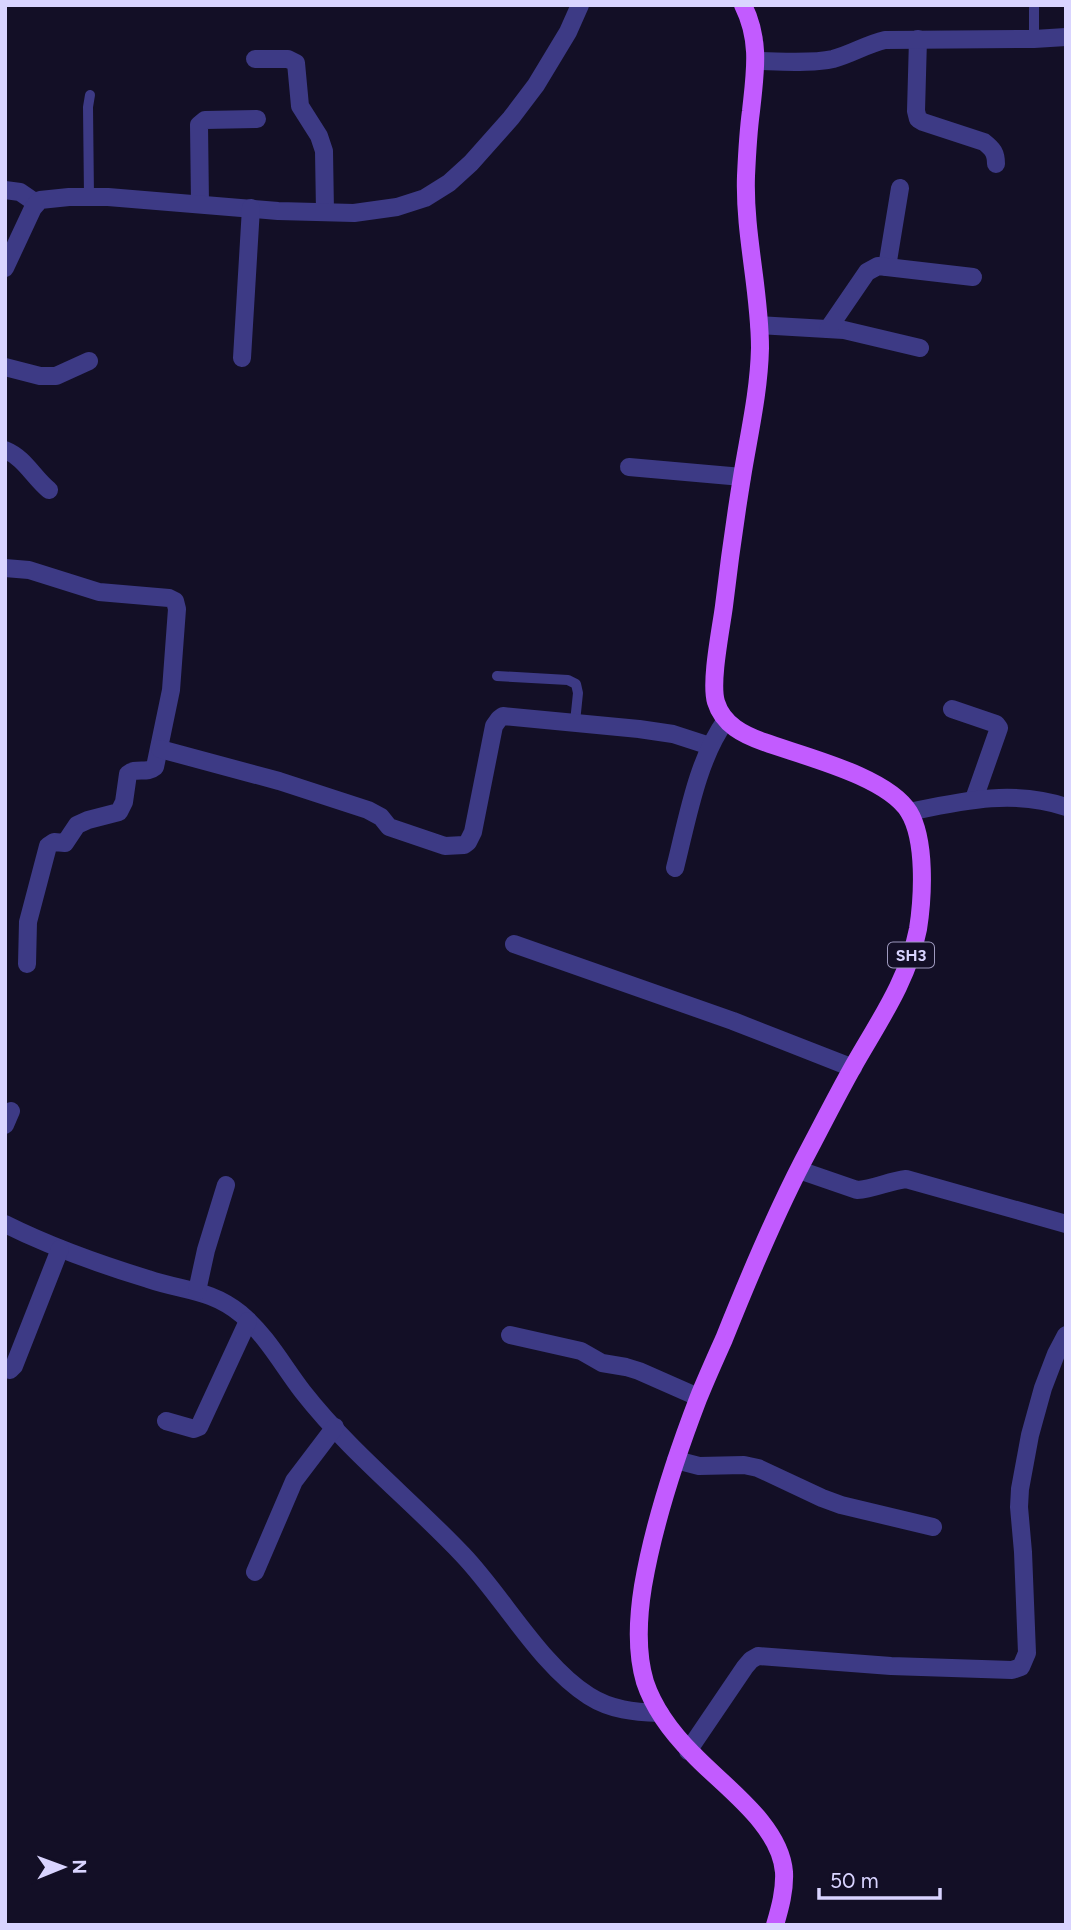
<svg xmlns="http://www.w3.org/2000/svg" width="1071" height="1930" viewBox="0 0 1071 1930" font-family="Figtree,sans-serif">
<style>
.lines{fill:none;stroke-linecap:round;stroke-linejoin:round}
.lane{stroke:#3d3a85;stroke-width:10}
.street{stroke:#3d3a85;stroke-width:18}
.primary{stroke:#c25bff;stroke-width:18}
.labels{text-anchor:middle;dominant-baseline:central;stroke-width:7;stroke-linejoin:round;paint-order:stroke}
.shield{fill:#130f26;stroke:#9e99be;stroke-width:2}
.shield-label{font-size:16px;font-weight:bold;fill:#d9d4ff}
</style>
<rect width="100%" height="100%" fill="#130f26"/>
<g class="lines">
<g class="lane">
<polyline points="1034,39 1034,5"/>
<polyline points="89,197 88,107 90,95"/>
<polyline points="497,676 568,680 576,684 578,693 575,722"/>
</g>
<g class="street">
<path d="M918 39 916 111 918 119 923 122 984 142C993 149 996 153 996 164"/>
<polyline points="255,59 288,59 296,63 300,106 319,136 324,151 325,212"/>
<path d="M756 61C780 61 811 64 833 59 852 54 867 44 885 40L1034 39 1066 37"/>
<polyline points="5,190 20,192 36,203"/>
<polyline points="200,204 199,125 205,120 257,119"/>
<polyline points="887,267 900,188"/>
<polyline points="5,268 33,208 40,200 69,197 108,197 278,211 354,213 397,207 425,198 449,183 471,163 511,118 536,85 568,32 580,5"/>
<polyline points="759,325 844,330 920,348"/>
<polyline points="828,329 867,272 878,266 973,277"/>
<polyline points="242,358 251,208"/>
<polyline points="5,367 40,376 56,376 89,361"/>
<path d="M5 450C25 458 33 477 49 490"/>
<polyline points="629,467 742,477"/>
<path d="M5 568 29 570 99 592 169 598 175 601 177 609 171 690 155 767C147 774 136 767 128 774L124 802 119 812 88 820 77 825 65 843 54 842 48 846 28 922 27 964"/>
<polyline points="952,709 996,724 999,728 974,799"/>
<polyline points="160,749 279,781 368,810 381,817 389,827 445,846 464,845 468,842 473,832 494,726 499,719 503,716 639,729 673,734 710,746"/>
<path d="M909 812C962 801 1013 789 1066 807"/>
<path d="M675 868C687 821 697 760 726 720"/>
<polyline points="514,944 733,1021 853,1068"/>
<polyline points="5,1125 11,1111"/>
<path d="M799 1170 857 1190C874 1189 889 1181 906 1179L1066 1224"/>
<path d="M5 1224C51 1247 99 1264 148 1279 183 1291 210 1289 241 1314 267 1336 283 1366 303 1392 350 1452 411 1500 463 1555 503 1597 541 1666 589 1696 611 1710 634 1712 660 1713"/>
<polyline points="197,1291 206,1250 226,1185"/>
<polyline points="510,1335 581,1351 602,1363 626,1367 639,1371 698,1397"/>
<polyline points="5,1369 10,1370 14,1366 60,1249"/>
<polyline points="166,1421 194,1429 199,1427 248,1321"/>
<polyline points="676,1460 699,1466 744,1465 758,1468 822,1498 841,1505 933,1527"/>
<polyline points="255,1572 294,1481 335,1427"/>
<polyline points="688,1751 745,1667 751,1660 758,1656 891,1666 1012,1670 1021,1667 1027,1653 1023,1552 1019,1507 1020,1489 1030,1435 1043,1388 1056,1354 1066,1335"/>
</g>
<path class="primary" d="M743 5C761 41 755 73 751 111 748 133 747 154 746 176 744 234 760 290 760 348 759 392 749 434 742 477 735 520 729 563 724 606 721 629 710 682 716 702 723 725 744 735 764 742 802 756 887 776 909 812 926 840 923 897 918 929 908 980 879 1021 854 1065 836 1097 820 1129 803 1161 773 1219 748 1279 724 1339 715 1359 706 1379 698 1399 675 1459 654 1522 643 1586 638 1617 636 1652 645 1682 654 1709 674 1735 693 1754 723 1786 780 1824 784 1872 785 1890 780 1908 775 1925"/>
</g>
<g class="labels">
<rect class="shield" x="888" y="942.5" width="46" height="25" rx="5"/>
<g class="shield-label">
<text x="911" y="955">SH3</text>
</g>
</g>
<rect width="1071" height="1930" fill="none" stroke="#d9d4ff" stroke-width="14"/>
<g transform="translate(63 1867) rotate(89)" stroke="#130f26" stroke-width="5" paint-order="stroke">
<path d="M0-5L12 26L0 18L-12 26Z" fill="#d9d4ff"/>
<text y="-10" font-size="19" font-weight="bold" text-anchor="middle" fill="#d9d4ff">N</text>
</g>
<path d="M819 1888v10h121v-10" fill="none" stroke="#d9d4ff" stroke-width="3.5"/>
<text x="830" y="1888" font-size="21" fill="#d9d4ff" stroke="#130f26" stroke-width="5" paint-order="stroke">50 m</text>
</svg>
